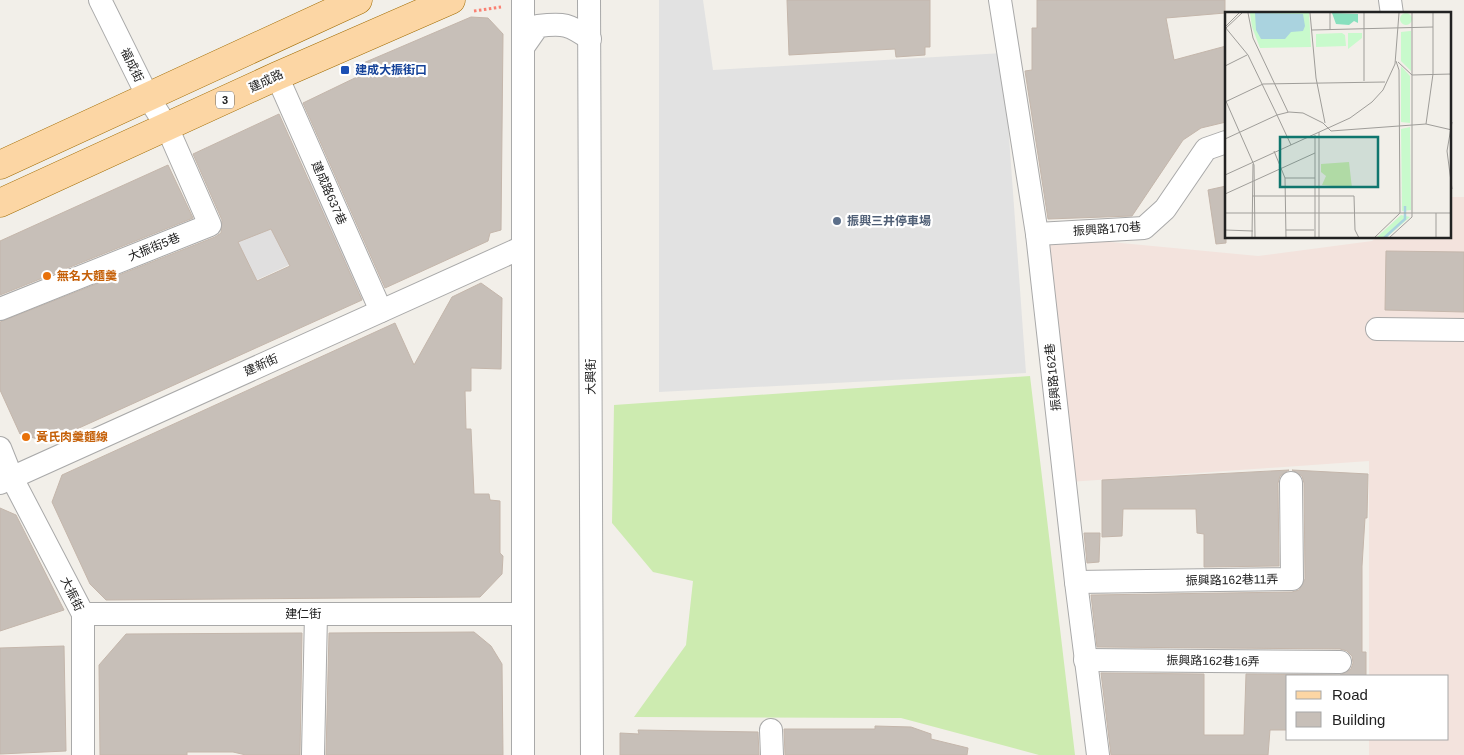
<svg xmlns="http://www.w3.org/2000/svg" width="1464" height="755" viewBox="0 0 1464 755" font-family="Helvetica,'Noto Sans TC',sans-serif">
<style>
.residential{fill:#e0dfdf}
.military{fill:#f3e3dd}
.grass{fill:#cdebb0}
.parking{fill:#e2e2e2}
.building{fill:#c7bfb8;stroke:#c4b6ab;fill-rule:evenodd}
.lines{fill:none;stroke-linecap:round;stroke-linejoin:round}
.minor-casing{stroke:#a9a9a9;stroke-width:24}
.major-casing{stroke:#a06b00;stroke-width:29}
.path{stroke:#fa8072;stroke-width:3;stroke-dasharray:2.5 2.5;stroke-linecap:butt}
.minor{stroke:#fff;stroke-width:22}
.major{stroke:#fcd6a4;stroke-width:28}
.transit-dot{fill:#1a4fb4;stroke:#fff;stroke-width:2}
.service-dot{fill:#5c6f8a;stroke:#fff;stroke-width:2}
.food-dot{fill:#e8710a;stroke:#fff;stroke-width:2}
.labels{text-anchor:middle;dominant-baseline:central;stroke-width:4.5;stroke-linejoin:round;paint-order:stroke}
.shield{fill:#fff;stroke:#646464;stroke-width:1}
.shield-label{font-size:11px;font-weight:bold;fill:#222}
.street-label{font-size:12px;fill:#222;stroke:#fff}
.transit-label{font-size:12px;font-weight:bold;fill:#164399;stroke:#fff;text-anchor:start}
.service-label{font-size:12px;font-weight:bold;fill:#4e5e75;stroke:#fff;text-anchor:start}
.food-label{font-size:12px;font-weight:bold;fill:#c56008;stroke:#fff;text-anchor:start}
.inset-river{fill:none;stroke:#aad3df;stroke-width:2.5}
.inset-road{fill:none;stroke:#9f9d99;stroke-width:1}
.view{fill:#0f766e;fill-opacity:0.15;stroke:#0f766e;stroke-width:2.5}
.inset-edge{fill:none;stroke:#222;stroke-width:2.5}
</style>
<rect width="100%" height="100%" fill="#f2efe9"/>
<polygon class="residential" points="314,177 368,297 353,303 328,247 224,295 227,233 222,218"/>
<polygon class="military" points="1450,197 1464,197 1464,755 1369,755 1369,739 1448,739 1448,676 1369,676 1369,461 1069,482 1047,236 1258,256 1372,241 1376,238 1450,238"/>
<polygon class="grass" points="1030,376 1075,755 1039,755 901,718 634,717 686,645 693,581 653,572 612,523 614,405"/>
<polygon class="parking" points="659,0 703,0 713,70 1003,53 1026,373 659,392"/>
<g class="building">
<polygon points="787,0 930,0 930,47 925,47 925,55 896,57 895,49 789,55"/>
<polygon points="1037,0 1225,0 1225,13 1166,18 1174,60 1226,46 1226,122 1201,128 1183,140 1132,216 1048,219 1025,71 1032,70 1032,28 1037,28"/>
<polygon points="471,17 488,18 503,34 501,230 490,233 488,241 385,288 303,103 359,76 354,67"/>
<path d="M279 114 362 300 48 442 20 434 0 390V322L215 237 221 233 222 220 193 154ZM271 229 290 266 257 281 238 242Z"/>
<polygon points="168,165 193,218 0,295 0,241"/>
<polygon points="1226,186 1226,243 1216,244 1208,190"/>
<polygon points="1386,251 1464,252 1464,312 1385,310"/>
<polygon points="481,283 502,298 501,369 471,368 471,391 465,391 466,429 471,429 474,494 489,494 490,500 500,501 500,553 503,556 502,574 480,597 106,600 90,584 52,502 62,475 395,323 414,365 452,297"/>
<polygon points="1289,470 1280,476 1278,483 1279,566 1204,567 1204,534 1197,533 1196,509 1123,509 1122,536 1102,537 1102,480"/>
<polygon points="1292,470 1368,474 1367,518 1365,518 1362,566 1362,652 1366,652 1366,676 1288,676 1288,730 1270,730 1268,755 1111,755 1101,673 1204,674 1204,735 1244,735 1246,674 1340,675 1351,669 1353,663 1352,656 1347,651 1340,649 1097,647 1091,595 1292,592 1299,590 1305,579 1304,483 1302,476"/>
<polygon points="0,508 16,515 64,610 0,631"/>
<polygon points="1084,533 1100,533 1099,562 1087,563"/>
<polygon points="474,632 491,646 502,664 503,755 326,755 329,633"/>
<polygon points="302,633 300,755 246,755 233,752 187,752 187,755 100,755 99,665 126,634"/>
<polygon points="64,646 66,751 0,754 0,648"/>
<polygon points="875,726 911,727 931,734 931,739 968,748 967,755 785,755 784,729 875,729"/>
<polygon points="638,730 758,732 759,755 620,755 620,733 639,734"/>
</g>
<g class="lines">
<defs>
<g id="minor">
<polyline points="589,0 592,755"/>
<polyline points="1000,0 1037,234 1076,582 1098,755"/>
<polyline points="1390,0 1392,14"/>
<path d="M524 46 538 26C564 23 569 24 590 39"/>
<polyline points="277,76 381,311"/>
<polyline points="1037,234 1144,228 1165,209 1206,149 1226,142"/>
<polyline points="0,309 210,225 167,127 148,97 100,0"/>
<polyline points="1377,329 1464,330"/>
<polyline points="0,448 12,478 83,614 83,755"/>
<polyline points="0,483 523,247"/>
<polyline points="1076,582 1292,579 1291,483"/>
<polyline points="83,614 523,614"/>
<polyline points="1085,660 1340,662"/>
<polyline points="771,730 772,755"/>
<polyline points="313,754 316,614"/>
<polyline points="523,755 523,0"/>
</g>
<g id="major">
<polyline points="0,165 358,0"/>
<polyline points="0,203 277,76 451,0"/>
</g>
</defs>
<use href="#minor" class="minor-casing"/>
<use href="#major" class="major-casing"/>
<polyline class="path" points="474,11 501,7"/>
<use href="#minor" class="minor"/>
<use href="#major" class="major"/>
</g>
<rect class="transit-dot" x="340" y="65" width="10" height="10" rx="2.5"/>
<circle class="service-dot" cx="837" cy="221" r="5"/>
<g class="food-dot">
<circle cx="47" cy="276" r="5"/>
<circle cx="26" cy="437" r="5"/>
</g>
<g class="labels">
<rect class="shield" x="216" y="91.5" width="18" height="17" rx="4"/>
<g class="shield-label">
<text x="225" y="100">3</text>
</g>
<g class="street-label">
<text transform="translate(132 65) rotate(64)">福成街</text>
<text transform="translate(266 81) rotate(-25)">建成路</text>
<text transform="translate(329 193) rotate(66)">建成路637巷</text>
<text transform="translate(1107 229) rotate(-4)">振興路170巷</text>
<text transform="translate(154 247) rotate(-22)">大振街5巷</text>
<text transform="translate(261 365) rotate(-24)">建新街</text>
<text transform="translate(591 377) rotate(-90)">大興街</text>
<text transform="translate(1053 377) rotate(-96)">振興路162巷</text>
<text transform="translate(1232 580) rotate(-1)">振興路162巷11弄</text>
<text transform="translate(72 594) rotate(64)">大振街</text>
<text x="303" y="614">建仁街</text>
<text transform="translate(1213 661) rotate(1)">振興路162巷16弄</text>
</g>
<g class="transit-label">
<text x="355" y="70">建成大振街口</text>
</g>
<g class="service-label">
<text x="847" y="221">振興三井停車場</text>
</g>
<g class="food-label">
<text x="57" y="276">無名大麵羹</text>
<text x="36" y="437">黃氏肉羹麵線</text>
</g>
</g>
<g transform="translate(1225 12)">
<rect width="226" height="226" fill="#f2efe9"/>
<path d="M124 150 127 176 97 173 101 164 96 160V152Z" fill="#cdebb0"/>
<path d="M175 7a6 6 0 1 1 12 0a6 6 0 1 1-12 0ZM25 1H84L86 35 35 36 27 15ZM185 19H186V59L176 49V20ZM117 21 120 23 121 34 91 35V22ZM123 21H137V26L123 37ZM176 54 185 64V111L176 110ZM185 115 186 198 177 199 176 117ZM176 203 185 205 161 226H151Z" fill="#c8facc"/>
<path d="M107 1 133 2V11L129 9 124 13 111 12Z" fill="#88e0be"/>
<path d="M30 1 78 2 80 14 78 19 66 20 60 27H36L31 18Z" fill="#aad3df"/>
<path class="inset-river" d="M159 226 180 207V194"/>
<path class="inset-road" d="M23 1 28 26 63 100M85 1 91 66 100 111M105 1V18M0 15 14 1M0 15 23 43 52 103 64 100 78 101 98 111 106 119 201 112 227 118M1 16 17 1M87 18 208 15M173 50 187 63 227 62M0 54 22 43M139 69V1M0 87 29 153 30 226M0 90 38 72 160 70M227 110 222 139 227 177M201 112 208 62V1M94 120V226M90 123V226M0 127 52 103 66 133M49 139 60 166 61 226M0 163 125 106 147 90 158 78 170 52 174 1M60 166H90M0 182 90 141M27 184H129L130 218 134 226M0 201H227M211 201V226M0 218 28 219M61 218H89M27 226 28 152M149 226 175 201 174 58 171 49M164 226 187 205V1"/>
<path class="view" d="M55 125H153V175H55Z"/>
<rect width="226" height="226" class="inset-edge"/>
</g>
<rect x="1286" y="675" width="162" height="65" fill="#ffffff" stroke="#a7a7a7"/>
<rect x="1296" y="691" width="25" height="8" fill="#fcd6a4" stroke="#a7a7a7"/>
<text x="1332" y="700" font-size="15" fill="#222222">Road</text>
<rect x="1296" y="712" width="25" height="15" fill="#c7bfb8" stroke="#a7a7a7"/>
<text x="1332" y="725" font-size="15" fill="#222222">Building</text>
</svg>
